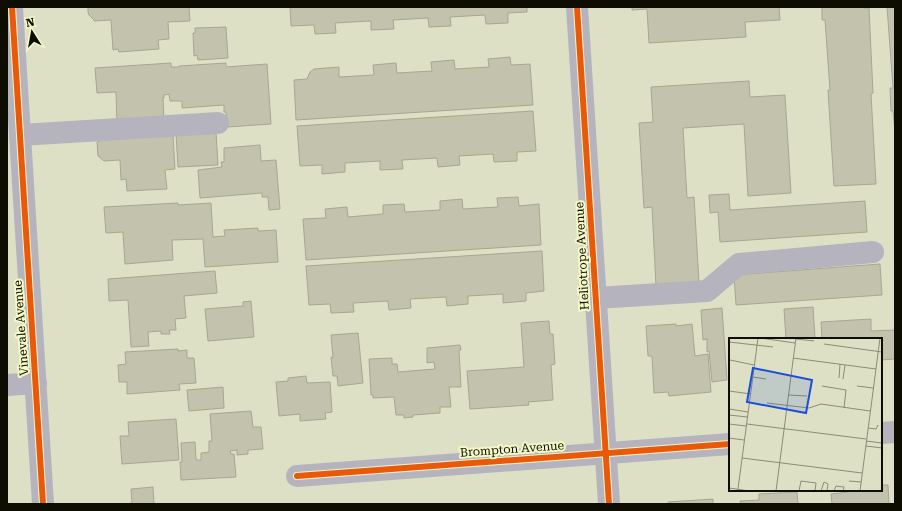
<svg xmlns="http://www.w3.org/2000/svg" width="902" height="511" viewBox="0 0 902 511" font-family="'Roboto Serif',serif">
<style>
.building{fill:#c3c2ad;stroke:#a8a692}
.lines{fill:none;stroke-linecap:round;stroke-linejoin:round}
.minor{stroke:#b5b4be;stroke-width:22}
.cycleway-casing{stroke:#f4f8c7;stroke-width:8}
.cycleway{stroke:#e8590c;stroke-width:6}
.labels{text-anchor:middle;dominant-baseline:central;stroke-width:4;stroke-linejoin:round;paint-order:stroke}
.street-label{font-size:12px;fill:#0d0e01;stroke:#f4f8c7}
.inset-road{fill:none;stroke:#8a8c77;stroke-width:1}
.view{fill:#1d4ed8;fill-opacity:0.15;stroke:#1d4ed8;stroke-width:2}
.inset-edge{fill:none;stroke:#0d0e01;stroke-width:2}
</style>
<rect width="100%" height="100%" fill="#dde0c5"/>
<g class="building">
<polygon points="88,7 189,7 190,21 168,22 169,39 158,40 159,49 119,52 118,49 113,50 111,20 94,21 94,20 89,15 88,12"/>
<polygon points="290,7 527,7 527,12 508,13 508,23 486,24 485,15 450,17 451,26 429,27 428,18 393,20 394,29 371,30 371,21 335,23 336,33 315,34 314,25 291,26"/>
<polygon points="632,7 779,7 780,20 745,22 746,37 649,43 647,9 632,10"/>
<polygon points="822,7 864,7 864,8 869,8 873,93 871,94 876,184 834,186 828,90 830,90 825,20 822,20"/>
<polygon points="887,7 895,7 895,87 893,87"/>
<polygon points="226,27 228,58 198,60 197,55 194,56 193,33 195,33 195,28"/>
<polygon points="510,57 511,65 530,64 533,105 296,120 294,80 307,79 310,72 314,69 339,67 339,77 374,75 373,65 396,63 397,73 432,71 431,62 454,60 455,69 489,67 488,59"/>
<polygon points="171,63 171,67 179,67 179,66 226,63 226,67 267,64 271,124 227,127 226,112 224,112 224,105 182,108 182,101 170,101 169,94 164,95 164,98 163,97 164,121 117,123 116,92 97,93 95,68"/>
<polygon points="749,81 750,97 785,95 791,193 748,196 744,124 683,128 687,198 694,197 699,283 656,286 652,207 644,208 639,123 653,122 651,87"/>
<polygon points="890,88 895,88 895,132 893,111 891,111"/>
<polygon points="533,111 536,151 517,152 517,161 494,162 493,154 459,156 460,165 438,167 437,158 402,160 403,169 380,170 380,161 345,163 345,172 322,174 322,165 300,166 297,126"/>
<polygon points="216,132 218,165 178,167 176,134"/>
<polygon points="173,135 175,169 165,170 167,189 127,191 126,179 121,180 120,160 104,161 98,156 97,142 103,140"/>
<polygon points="260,145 261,161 276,160 280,209 269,210 268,197 262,197 262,193 200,198 198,170 222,167 221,162 224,162 224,148"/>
<polygon points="729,194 730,210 865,201 867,232 720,242 718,212 710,213 709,195"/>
<polygon points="518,197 519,206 539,204 541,245 306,260 303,219 326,218 325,209 347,207 348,217 383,214 383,205 404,204 405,212 440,210 440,201 462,199 463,209 498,207 497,198"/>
<polygon points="178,203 178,205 211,203 213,237 225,236 224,230 258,228 258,231 276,230 278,262 205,267 203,239 172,240 173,260 125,264 123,232 106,233 104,207"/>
<polygon points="542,251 544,291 526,293 526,301 503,303 503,294 468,296 468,304 447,306 446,297 410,299 411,308 389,310 388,301 353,303 354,312 331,313 330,304 309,305 306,266"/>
<polygon points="880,264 882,295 736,305 734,275"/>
<polygon points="215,271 217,293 184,296 186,318 175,319 176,330 169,330 170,334 161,334 161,331 148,332 149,346 131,347 128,300 109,301 108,279"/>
<polygon points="251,301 254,337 208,341 205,309 243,306 243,302"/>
<polygon points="813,307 815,338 786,339 784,309"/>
<polygon points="722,308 727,380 712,382 709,351 707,352 707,339 703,340 701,310"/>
<polygon points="871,319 871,331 895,330 895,359 881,360 881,339 822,339 821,322"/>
<polygon points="549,321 550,334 553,334 555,364 551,365 553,400 528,402 529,405 470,409 467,371 524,367 521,323"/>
<polygon points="676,324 676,326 692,324 695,356 708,354 711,392 669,396 668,392 654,393 652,356 648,356 646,326"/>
<polygon points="358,333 363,383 338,386 337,376 333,376 331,357 333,358 331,335"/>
<polygon points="460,345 461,350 459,350 461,387 449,387 451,407 440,407 440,413 413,415 413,417 404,418 404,415 396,415 394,397 373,398 373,395 371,395 369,359 392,358 392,364 397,364 398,372 435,369 434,362 427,363 427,348"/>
<polygon points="178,349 178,351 187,350 187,358 194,358 196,383 179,384 180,390 127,394 127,382 119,382 118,365 126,364 125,352"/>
<polygon points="306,376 307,383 330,382 332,412 325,413 326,419 300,421 300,414 279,416 276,382 288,381 288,378"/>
<polygon points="223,387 224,408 189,411 187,390"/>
<polygon points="251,411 253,427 261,427 263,449 248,450 248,454 237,455 237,450 230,451 231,454 234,454 236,477 181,480 180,462 182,462 181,443 195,442 196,460 201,460 201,453 209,452 209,441 212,441 210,414"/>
<polygon points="176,419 179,460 122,464 120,436 129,436 128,422"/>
<polygon points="881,485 888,485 889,504 832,504 831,494 848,492 848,490 881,490"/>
<polygon points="153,487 154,504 125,504 132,503 131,489"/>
<polygon points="797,492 798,504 741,504 740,501 759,500 759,494"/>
<polygon points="713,499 713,504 668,504 668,502"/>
</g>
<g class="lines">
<g class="minor">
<polyline points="12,7 43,504"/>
<polyline points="577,7 609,504"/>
<polyline points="20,135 218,123"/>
<polyline points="596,298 707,291 739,264 873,252"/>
<polyline points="7,385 36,383"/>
<polyline points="881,433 895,432"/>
<polyline points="297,476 730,444"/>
</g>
<defs>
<g id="cycleway">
<polyline points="12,7 43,504"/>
<polyline points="577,7 609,504"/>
<polyline points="297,476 730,444"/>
</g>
</defs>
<use href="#cycleway" class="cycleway-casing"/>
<use href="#cycleway" class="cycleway"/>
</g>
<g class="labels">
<g class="street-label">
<text transform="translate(582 256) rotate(-93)">Heliotrope Avenue</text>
<text transform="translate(21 328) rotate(-94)">Vinevale Avenue</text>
<text transform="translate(512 449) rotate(-4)">Brompton Avenue</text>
</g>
</g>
<g transform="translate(729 338)">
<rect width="153" height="153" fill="#dde0c5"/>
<path class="inset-road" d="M31 0 66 5M67 1 85 3M0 4 44 9M95 6 153 14M64 20 147 31M1 22 25 27M24 39 37 41M110 40 111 26M114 41 116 27M93 48 117 52 115 70M128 48 144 50M0 53 22 56M59 57 78 58M38 65 80 70 92 66 141 73M0 71 19 74M0 77 18 79M0 86 17 88M18 86 137 101M139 90 147 91 149 87M0 100 15 102M137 103 153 105M137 108 153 110M13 120 133 135M120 143 132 144M0 150 21 153M9 151 29 0M47 153 67 0M70 153 72 143 87 145 86 153M92 153 95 144 99 146 98 153M105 153 107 148 115 149 114 153M131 153 151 0"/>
<path class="view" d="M24 30 83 42 77 75 18 64Z"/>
<rect width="153" height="153" class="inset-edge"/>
</g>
<rect width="902" height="511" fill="none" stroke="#0d0e01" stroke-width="16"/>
<g transform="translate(32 32) rotate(349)" stroke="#f4f8c7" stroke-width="3" paint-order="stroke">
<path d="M0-3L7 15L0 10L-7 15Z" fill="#0d0e01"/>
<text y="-6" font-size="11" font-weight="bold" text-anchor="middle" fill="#0d0e01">N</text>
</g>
</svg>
